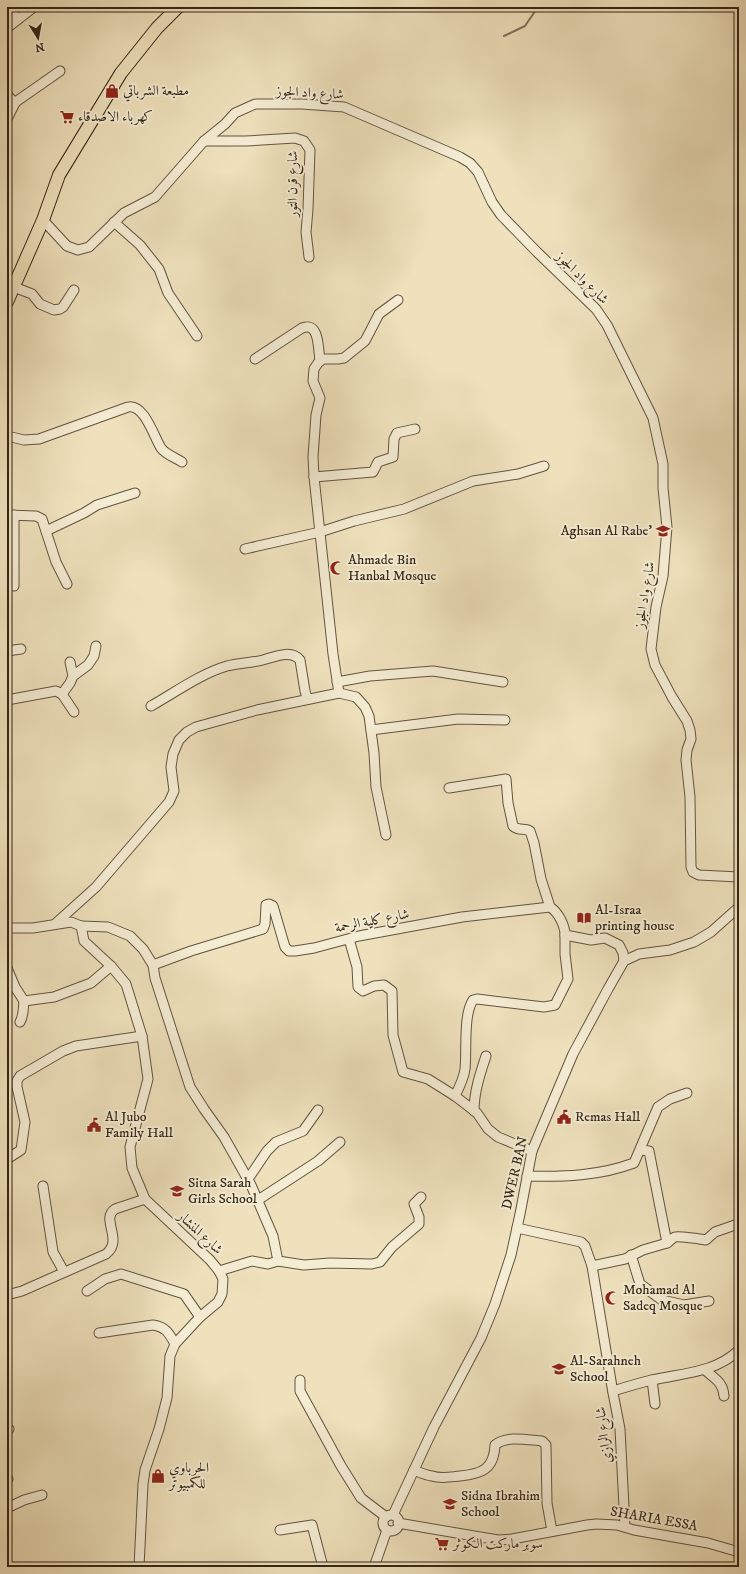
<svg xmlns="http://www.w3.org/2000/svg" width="746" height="1574" viewBox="0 0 746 1574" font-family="'IM FELL DW Pica',Amiri,serif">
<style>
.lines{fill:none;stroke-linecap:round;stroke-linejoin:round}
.stream{stroke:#7d6f58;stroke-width:2}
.minor-casing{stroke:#625440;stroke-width:11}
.major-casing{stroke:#332516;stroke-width:14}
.minor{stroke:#f4ecd3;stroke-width:9}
.major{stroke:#eee1bc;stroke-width:12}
.labels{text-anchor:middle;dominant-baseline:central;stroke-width:4;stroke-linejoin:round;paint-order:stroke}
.poi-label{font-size:14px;fill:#332516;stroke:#f4ecd3;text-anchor:start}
.street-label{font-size:14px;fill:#332516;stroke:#f4ecd3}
</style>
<rect width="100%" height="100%" fill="#eee1bc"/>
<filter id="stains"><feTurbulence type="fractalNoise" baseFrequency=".005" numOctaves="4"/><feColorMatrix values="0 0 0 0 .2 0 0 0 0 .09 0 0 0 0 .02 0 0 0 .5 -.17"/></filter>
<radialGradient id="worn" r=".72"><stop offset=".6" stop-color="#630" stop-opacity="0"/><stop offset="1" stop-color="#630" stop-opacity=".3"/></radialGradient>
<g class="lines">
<polyline class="stream" points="504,36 525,26 538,7"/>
<defs>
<g id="minor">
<polyline points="9,7 18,19"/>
<polyline points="7,28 34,7"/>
<polyline points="7,95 15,103 7,119"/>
<polyline points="7,108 60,71"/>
<polyline points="204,141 246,141 295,138 304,141 310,150 308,209 306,232 309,257"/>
<polyline points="43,220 67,246 78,250 89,247 124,213 155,197 204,141 225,124 235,113 255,104 302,104 344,107 460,157 470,163 478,172 492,202 501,215 537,252 596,309 607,325 653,418 663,464 663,488 667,527 663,576 656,607 651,649 655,665 672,697 687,721 690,730 691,739 687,750 686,760 690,797 691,867 693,872 699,875 739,877"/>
<polyline points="114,222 140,245 159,269 168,293 197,336"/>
<polyline points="14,287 32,294 40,304 54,310 60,309 63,307 74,290"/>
<path d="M255 359 302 328C320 321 318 350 320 361"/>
<path d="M7 436 24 440 39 439 128 407C144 403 154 437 161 448 165 454 176 458 182 462"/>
<polyline points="314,477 373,472 378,462 393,457 394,439 397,433 415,429"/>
<polyline points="7,515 36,516 42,519 56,562 67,584"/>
<polyline points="14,515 14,586"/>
<polyline points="46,531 84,513 97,505 135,493"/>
<polyline points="245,549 320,532 354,521 404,509 473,481 518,474 544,466"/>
<polyline points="7,651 21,649"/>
<polyline points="70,662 73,676"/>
<polyline points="337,682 370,676 433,671 503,682"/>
<polyline points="339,693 333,654 314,477 313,457 316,415 320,398 313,381 314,369 318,363 323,359 338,359 344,358 365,341 379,314 398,300"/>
<polyline points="62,694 74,712"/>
<polyline points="7,700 56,691 62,694 70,683 73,676 88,665 94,656 96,646"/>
<path d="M151 706C174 693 202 673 227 666 238 663 251 663 263 660 274 657 291 649 300 660L305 691 307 698"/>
<polyline points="371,730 458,719 505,720"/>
<path d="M449 788 506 779 508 803 513 826C518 831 525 828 530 831L534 843 541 879 550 907"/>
<polyline points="56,923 96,887 169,802 174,791 171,767 173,754 179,740 187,732 196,727 257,710 339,693 356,697 365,707 369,716 374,753 376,787 386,835"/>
<polyline points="81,926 108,927 130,936 143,949 153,965 155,978 190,1087 204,1109 224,1137 251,1185 273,1236 278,1261"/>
<polyline points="7,928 33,928 71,922 81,926 84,941 111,966 126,984 142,1036 148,1079 130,1147 132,1168 145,1199 210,1260 219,1271 223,1279 222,1294 218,1302 200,1317 175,1344 170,1356 167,1398 159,1429 145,1470 143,1484 139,1567"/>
<polyline points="349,939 357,967 358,987 363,991 374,986 384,985 392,991 393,1035 403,1072 428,1079 455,1096 477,1113 488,1129 498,1137 532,1151"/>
<path d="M153 965 191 951 263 929 265 924 266 905 269 904 273 906 285 947 289 951H295L314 948 359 936 462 917 550 907C558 912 565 925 565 935L591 940 605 938 619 945 623 953 624 961"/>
<polyline points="7,968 15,987 24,1001 54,997 91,983 111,966"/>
<path d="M20 1022C24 1015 23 1009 24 1001"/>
<path d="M455 1096C459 1088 464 1078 465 1069 467 1051 463 1015 473 1000L477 999 544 1007 555 1005 568 979 565 954V935"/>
<path d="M474 1111C474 1092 480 1074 486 1056"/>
<polyline points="7,1159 21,1150 25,1122 17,1087 17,1081 20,1076 63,1051 76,1046 142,1036"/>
<path d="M527 1176C564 1177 599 1176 634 1163L658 1107 670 1099 687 1093"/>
<polyline points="248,1179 267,1151 276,1142 303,1131 318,1110"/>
<polyline points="43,1186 53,1252 64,1272"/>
<polyline points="258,1200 318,1161 340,1142"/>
<polyline points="517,1228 581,1242 585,1246 592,1266 613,1393 620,1429 625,1527"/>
<path d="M667 1243C670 1241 672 1238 675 1237 678 1236 701 1239 706 1240L715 1232 735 1225"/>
<polyline points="631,1255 640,1284 662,1300 684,1305 709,1301"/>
<polyline points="592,1266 625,1259 643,1250 667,1243 649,1151 641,1150"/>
<polyline points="219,1271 252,1261 268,1264 278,1261 304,1265 330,1263 372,1264 380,1262 392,1247 419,1224 419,1217 414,1204 421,1197"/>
<polyline points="87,1291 105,1279 121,1274 184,1294 200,1317"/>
<path d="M7 1295 22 1291 106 1254C124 1240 100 1219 115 1209L145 1199"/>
<path d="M99 1333 153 1325C166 1327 169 1333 175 1344"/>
<path d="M705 1370C715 1379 723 1382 724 1396"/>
<polyline points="300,1380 300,1391 341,1466 361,1498 386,1517"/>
<polyline points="652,1380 655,1404"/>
<path d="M613 1391C626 1387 639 1383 652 1380 683 1373 715 1373 739 1350"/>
<polyline points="7,1429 9,1429"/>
<path d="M414 1470C419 1472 425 1475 432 1476 441 1479 450 1477 460 1476 482 1474 494 1469 495 1445 507 1435 528 1440 542 1441L546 1445 547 1503 552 1531"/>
<polyline points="7,1479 8,1479"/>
<polyline points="7,1508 24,1500 42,1495"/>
<polyline points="393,1515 434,1427 481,1338 495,1304 511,1255 520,1214 532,1151 573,1054 608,989 624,961 639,954 670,950 694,942 711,932 739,907"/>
<circle cx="391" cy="1523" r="8"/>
<polyline points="398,1523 498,1540 512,1539 587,1525 596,1524 617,1525 634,1530 708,1543 739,1552"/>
<polyline points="280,1530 312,1525 323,1567"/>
<polyline points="374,1567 387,1530"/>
</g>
<polyline id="major" points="7,302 43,220 59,175 121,73 157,28 178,7"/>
</defs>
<use href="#minor" class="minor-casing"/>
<use href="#major" class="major-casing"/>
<use href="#minor" class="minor"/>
<use href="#major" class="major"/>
</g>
<defs>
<symbol id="shop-bare" viewBox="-9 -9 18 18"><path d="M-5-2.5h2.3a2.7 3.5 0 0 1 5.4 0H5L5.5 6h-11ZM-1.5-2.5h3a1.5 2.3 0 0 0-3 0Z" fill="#8f2418" stroke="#f4ecd3" stroke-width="2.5" paint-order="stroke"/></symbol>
<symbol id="supermarket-bare" viewBox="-9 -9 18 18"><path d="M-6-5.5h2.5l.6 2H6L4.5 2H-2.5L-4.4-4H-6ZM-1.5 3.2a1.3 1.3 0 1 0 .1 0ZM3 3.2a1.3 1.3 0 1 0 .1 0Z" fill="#8f2418" stroke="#f4ecd3" stroke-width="2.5" paint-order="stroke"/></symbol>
<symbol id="school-bare" viewBox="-9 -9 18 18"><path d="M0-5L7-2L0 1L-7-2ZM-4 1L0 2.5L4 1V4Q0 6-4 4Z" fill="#8f2418" stroke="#f4ecd3" stroke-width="2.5" paint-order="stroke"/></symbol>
<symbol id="mosque-bare" viewBox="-9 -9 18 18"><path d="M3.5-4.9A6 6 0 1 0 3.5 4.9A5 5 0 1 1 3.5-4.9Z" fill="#8f2418" stroke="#f4ecd3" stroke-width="2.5" paint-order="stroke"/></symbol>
<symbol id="library-bare" viewBox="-9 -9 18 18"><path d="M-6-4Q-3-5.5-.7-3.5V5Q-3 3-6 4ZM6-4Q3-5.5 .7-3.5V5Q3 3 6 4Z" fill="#8f2418" stroke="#f4ecd3" stroke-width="2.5" paint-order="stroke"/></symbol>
<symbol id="civic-bare" viewBox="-9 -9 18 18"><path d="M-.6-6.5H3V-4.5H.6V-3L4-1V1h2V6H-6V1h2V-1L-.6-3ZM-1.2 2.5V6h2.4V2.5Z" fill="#8f2418" stroke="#f4ecd3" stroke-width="2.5" paint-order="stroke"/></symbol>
</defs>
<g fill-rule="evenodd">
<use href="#shop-bare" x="102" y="81" width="20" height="20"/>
<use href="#supermarket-bare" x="57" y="107" width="20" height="20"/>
<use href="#school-bare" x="653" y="521" width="20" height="20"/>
<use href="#mosque-bare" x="327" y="558" width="20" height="20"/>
<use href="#library-bare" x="574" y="908" width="20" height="20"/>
<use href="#civic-bare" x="554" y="1107" width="20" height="20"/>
<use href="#civic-bare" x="84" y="1115" width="20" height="20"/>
<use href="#school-bare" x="167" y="1181" width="20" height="20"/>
<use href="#mosque-bare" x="602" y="1288" width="20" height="20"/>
<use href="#school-bare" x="549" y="1359" width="20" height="20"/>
<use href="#shop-bare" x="148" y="1466" width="20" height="20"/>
<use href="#school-bare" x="440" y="1494" width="20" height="20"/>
<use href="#supermarket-bare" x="432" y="1534" width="20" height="20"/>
</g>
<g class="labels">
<g class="poi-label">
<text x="123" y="91">مطبعة الشرباتي</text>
<text x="78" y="117">كهرباء الاصدقاء</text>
<text x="652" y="531" text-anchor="end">Aghsan Al Rabe'</text>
<text x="348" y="560">Ahmade Bin<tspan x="348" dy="16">Hanbal Mosque</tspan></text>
<text x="595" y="910">Al-Israa<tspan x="595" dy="16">printing house</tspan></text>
<text x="105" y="1117">Al Jubo<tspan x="105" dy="16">Family Hall</tspan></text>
<text x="575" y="1117">Remas Hall</text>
<text x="188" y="1183">Sitna Sarah<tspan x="188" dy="16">Girls School</tspan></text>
<text x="623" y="1290">Mohamad Al<tspan x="623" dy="16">Sadeq Mosque</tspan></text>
<text x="570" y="1361">Al-Sarahneh<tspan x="570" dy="16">School</tspan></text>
<text x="169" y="1468">الحرباوي<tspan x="169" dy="16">للكمبيوتر</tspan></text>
<text x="461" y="1496">Sidna Ibrahim<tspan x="461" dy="16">School</tspan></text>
<text x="453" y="1544">سوبر ماركت الكوثر</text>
</g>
<g class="street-label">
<text transform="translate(310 93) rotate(3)">شارع واد الجوز</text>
<text transform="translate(293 184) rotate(-90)">شارع قرن التور</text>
<text transform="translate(582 278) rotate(45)">شارع واد الجوز</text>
<text transform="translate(645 595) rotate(-81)">شارع واد الجوز</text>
<text transform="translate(372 921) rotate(-11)">شارع كلية الرحمة</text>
<text transform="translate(515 1173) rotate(-77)">DWER BAN</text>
<text transform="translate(200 1233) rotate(43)">شارع المنشار</text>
<text transform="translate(604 1435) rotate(-97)">شارع الرازي</text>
<text transform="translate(654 1519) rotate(10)">SHARIA ESSA</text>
</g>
</g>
<rect width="746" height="1574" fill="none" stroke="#eee1bc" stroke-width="24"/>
<rect x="8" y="8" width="730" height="1558" fill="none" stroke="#332516" stroke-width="2"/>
<rect x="12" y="12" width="722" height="1550" fill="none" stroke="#332516"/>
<g transform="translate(38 38) rotate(169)" stroke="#f4ecd3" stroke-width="3" paint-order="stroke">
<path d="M0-3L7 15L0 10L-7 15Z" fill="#332516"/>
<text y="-6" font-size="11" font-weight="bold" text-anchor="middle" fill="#332516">N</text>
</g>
<rect width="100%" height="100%" filter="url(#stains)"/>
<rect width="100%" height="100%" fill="url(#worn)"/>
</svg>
